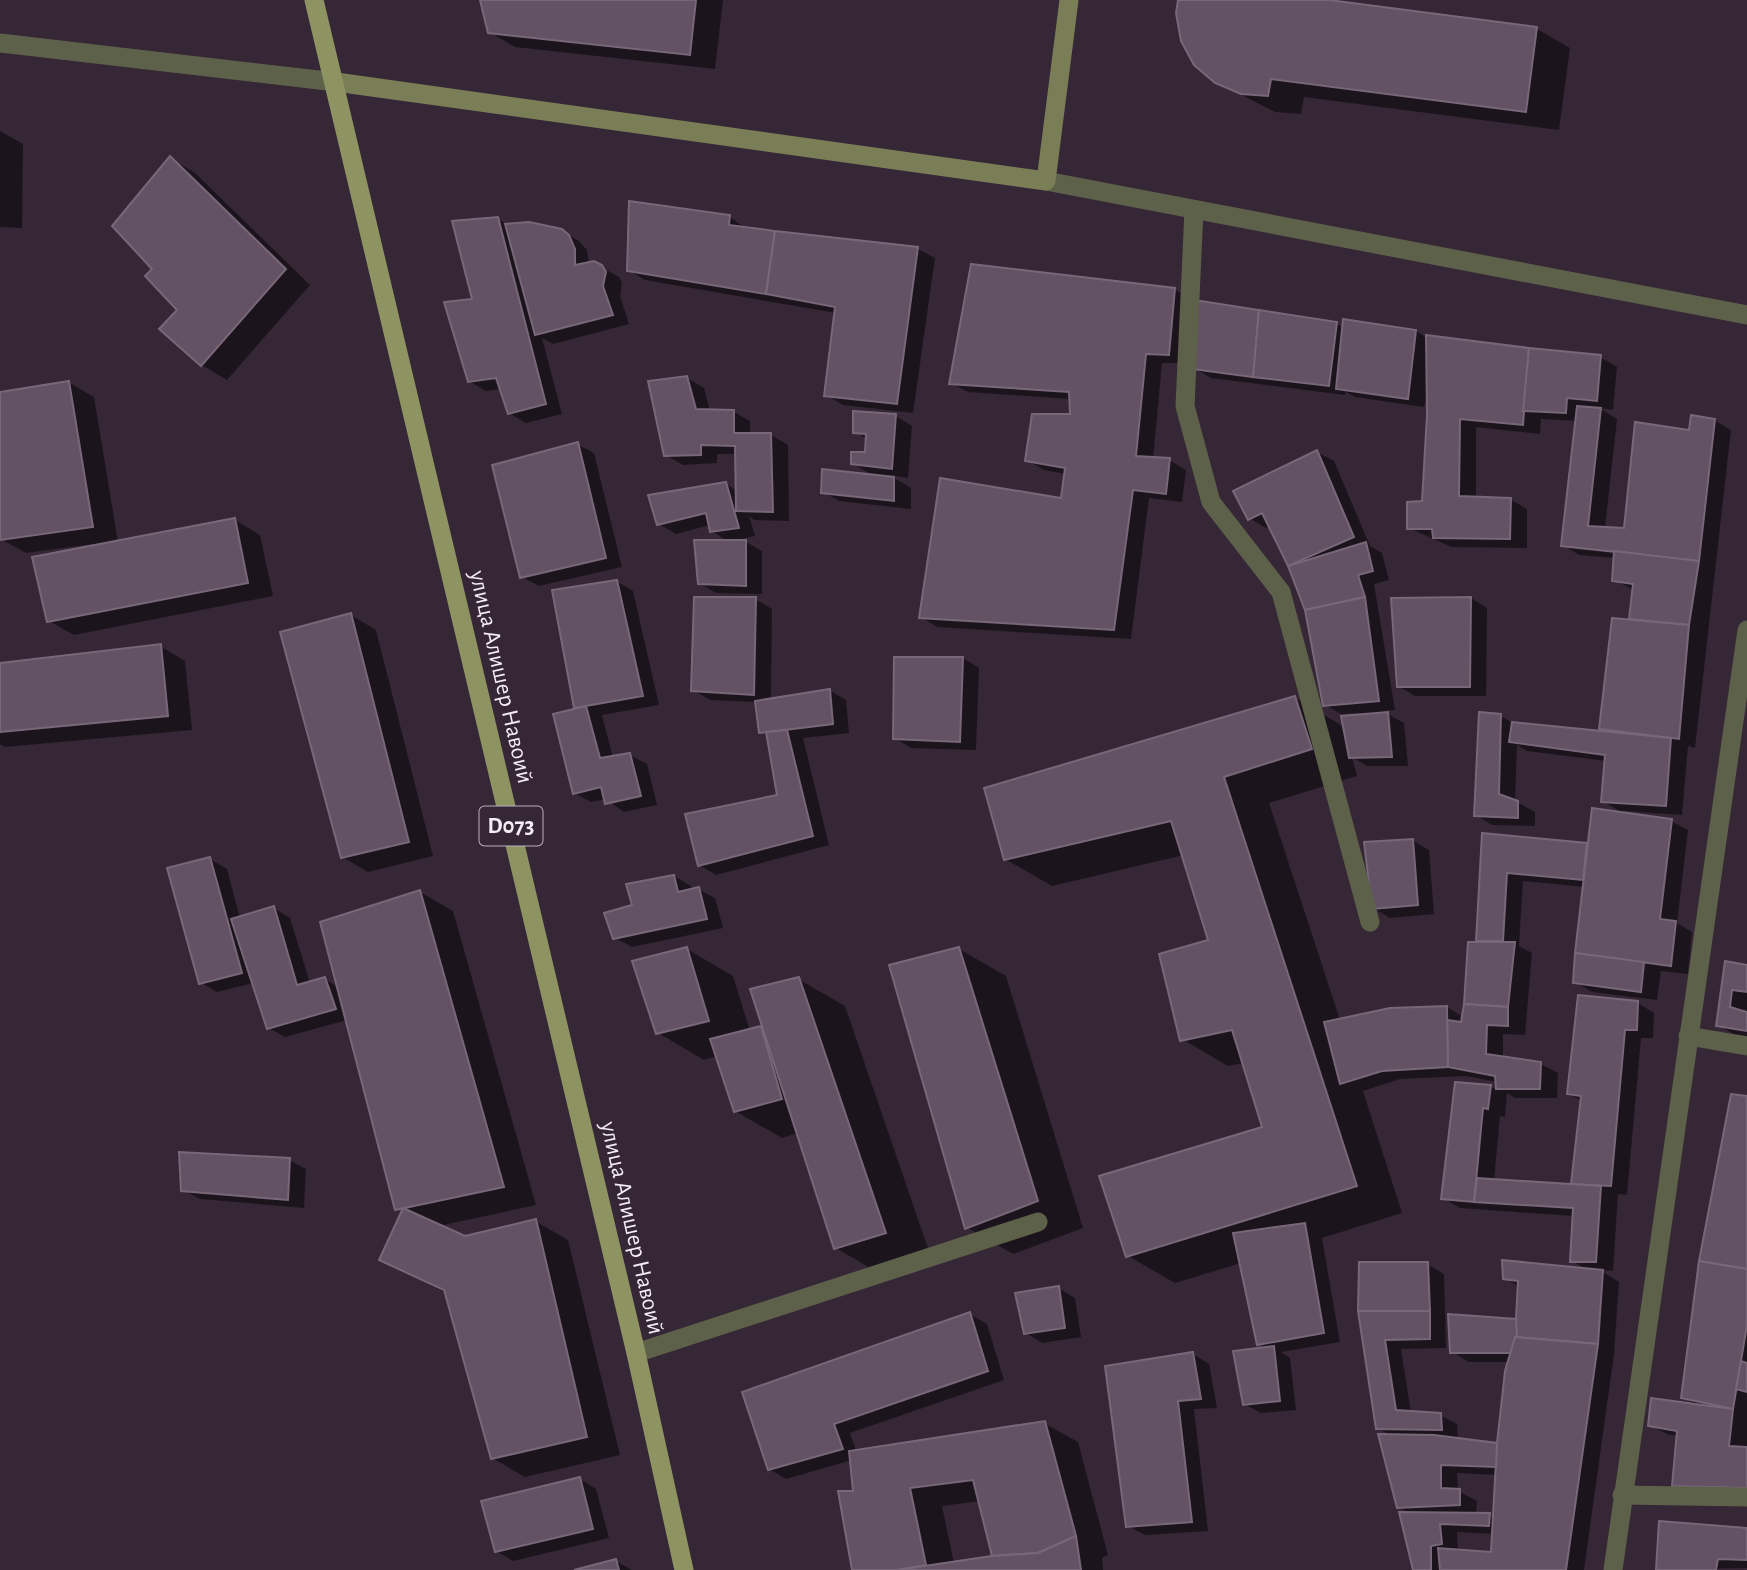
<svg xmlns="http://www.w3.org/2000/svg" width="1747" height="1570" viewBox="0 0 1747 1570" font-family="'Alegreya Sans',sans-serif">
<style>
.shadow{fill:#0007;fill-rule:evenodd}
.building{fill:#625263;stroke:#786779;stroke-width:2}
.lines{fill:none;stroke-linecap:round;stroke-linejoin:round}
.service{stroke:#5d6149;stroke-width:19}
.minor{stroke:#5d6149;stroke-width:19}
.tertiary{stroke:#5d6149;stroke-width:19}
.secondary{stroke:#797e57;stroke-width:19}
.primary{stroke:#8d9462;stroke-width:19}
.labels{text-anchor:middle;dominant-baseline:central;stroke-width:5;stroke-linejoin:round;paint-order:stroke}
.shield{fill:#352736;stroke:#bcb1bc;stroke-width:2}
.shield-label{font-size:23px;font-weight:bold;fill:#f6ecf6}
.street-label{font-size:24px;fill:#f6ecf6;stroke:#352736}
</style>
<rect width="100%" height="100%" fill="#352736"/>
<g class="shadow">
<polygon points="481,0 723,0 715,69 515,47 489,32"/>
<polygon points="1180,0 1316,0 1537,29 1570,48 1559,130 1304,97 1301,114 1275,112 1216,82"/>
<polygon points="0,131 23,144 22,228 0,227"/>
<polygon points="170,158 195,173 310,285 227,380 202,365 162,329 180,310 154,269"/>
<polygon points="729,216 746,229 918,249 935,258 913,413 843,405 826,395 836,313 645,280 628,270"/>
<polygon points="497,219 509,225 561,231 579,241 587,250 589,264 594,263 619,277 622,283 620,296 629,324 553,344 542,338 562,414 526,423 509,413 501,389 486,391 469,381 474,300"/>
<polygon points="1174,289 1191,299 1185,363 1162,363 1153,459 1169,460 1186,470 1182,502 1149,498 1131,639 937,627 921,617 1063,500 1066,474 1044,470 1027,460 1072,416 1071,399 968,392 951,383"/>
<polygon points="1345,321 1416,331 1428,339 1600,357 1617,367 1613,410 1599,408 1617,419 1605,528 1626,529 1691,432 1714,420 1731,430 1695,748 1688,746 1682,815 1624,811 1624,814 1603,801 1606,761 1527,751 1517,745 1515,801 1535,812 1535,826 1492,825 1476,815 1501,716 1514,724 1600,731 1613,620 1630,622 1634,590 1614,580 1615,558 1579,555 1563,545 1577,421 1541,419 1540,434 1476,427 1476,498 1510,499 1527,509 1527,548 1451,547 1409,528 1424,502 1428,393 1424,407 1355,397 1346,392 1345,395 1211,378 1194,368 1337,324 1344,328"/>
<polygon points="687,378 704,388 710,411 734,412 750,421 750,435 771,435 788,445 789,521 754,520 749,516 755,536 741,539 762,551 762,594 716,593 699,583 729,542 712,531 710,525 676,534 659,524 726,484 737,491 737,454 717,454 717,463 683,465 666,455"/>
<polygon points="68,382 94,397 118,542 235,520 260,535 273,596 74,635 49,621 93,544 26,553 1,539 0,394"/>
<polygon points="896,416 912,426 908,478 889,475 911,488 911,509 839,501 823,492 874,476 852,463 867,453 867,439 855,432"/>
<polygon points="577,444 594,453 622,567 539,586 522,577"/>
<path d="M1317 452 1334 461 1370 546 1382 553 1389 580 1374 584 1395 710 1382 711 1404 723 1408 766H1367L1352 757 1357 776 1269 803 1340 1020 1447 1007 1463 1017 1477 944 1484 835 1589 845 1671 821 1688 830 1677 923 1692 932 1688 974 1661 971 1657 1000 1592 992 1575 982 1585 887 1523 881 1519 946 1532 953 1525 1035 1503 1034V1058L1541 1064 1558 1073 1557 1098H1515L1507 1093 1505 1117 1500 1116 1494 1181 1572 1186 1582 1101 1569 1094 1638 1003 1654 1013 1653 1038H1641L1627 1195 1618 1194 1613 1271 1600 1270 1619 1282 1614 1354 1584 1570H1414L1411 1514 1398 1507 1392 1436 1378 1428 1360 1310 1427 1264 1444 1274 1446 1348 1401 1349 1411 1413 1440 1415 1457 1424 1458 1440 1499 1445 1510 1362H1469L1452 1352 1518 1320 1520 1287 1504 1278 1589 1271 1572 1261 1574 1216 1460 1208 1443 1198 1490 1086 1498 1091 1497 1082 1466 1076 1400 1079 1363 1091 1402 1213 1322 1238 1340 1342 1281 1352 1290 1358 1296 1410 1261 1413 1244 1404 1267 1349 1259 1344 1241 1263 1175 1283 1128 1256 1264 1129 1244 1063 1228 1066 1182 1039 1210 941 1184 855 1052 886 1005 859 1295 698 1341 725 1344 733 1359 716V713L1341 714 1325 705 1307 609 1290 565 1270 526 1266 528 1249 518ZM1457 1473 1497 1475 1495 1517 1476 1514 1477 1501 1458 1491ZM1457 1532 1494 1534 1493 1554 1458 1551Z"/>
<polygon points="616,581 633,591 659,705 602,715 613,758 630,755 647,764 657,805 624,812 606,799 591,802 574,793 576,710 554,591"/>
<polygon points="1471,598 1487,608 1486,696 1415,696 1398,686"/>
<polygon points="755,599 772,609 771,700 829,690 846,700 849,733 803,738 829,845 716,875 699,865 779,796 768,736 761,732 757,702 710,700 693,690"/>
<polygon points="351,615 376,630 433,856 368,872 342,857"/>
<polygon points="160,646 185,661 192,730 5,747 0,744 0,664"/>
<polygon points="963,658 979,668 976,750 911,748 894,738"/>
<polygon points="1412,840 1429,850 1434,914 1390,918 1373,908"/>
<polygon points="210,859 227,869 240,918 274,908 290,918 310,983 325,979 339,988 420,892 453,911 536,1205 439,1226 465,1238 535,1221 568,1240 620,1455 525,1477 492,1458 446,1293 382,1260 403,1212 397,1208 347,1020 285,1037 269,1028 254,983 217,992 200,982"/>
<polygon points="674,876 691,886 692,890 698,889 715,898 723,928 632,947 615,938 634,906"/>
<polygon points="687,949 733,976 750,1031 764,1027 798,979 845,1006 932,1260 882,1275 836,1248 798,1133 782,1138 735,1111 717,1056 704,1060 658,1033"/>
<polygon points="959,949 1006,976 1083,1228 1013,1254 966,1227"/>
<polygon points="1727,963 1747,967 1747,1037 1735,1035 1718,1025"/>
<polygon points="1747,1098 1747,1448 1691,1494 1674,1485 1678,1436 1667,1434 1650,1425 1696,1405 1683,1397"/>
<polygon points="289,1160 306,1169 304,1208 200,1199 183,1190"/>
<polygon points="1058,1288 1075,1298 1081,1337 1042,1343 1026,1333"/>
<path d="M970 1314 987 1324 1004 1380 850 1433 856 1451 1044 1423 1078 1442 1108 1555 1102 1558 1103 1570H854L855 1492 852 1460 786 1479 769 1469ZM980 1501 1000 1559 954 1563 942 1506Z"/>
<polygon points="1193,1354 1209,1364 1217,1408 1194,1409 1208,1531 1145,1535 1128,1526"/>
<polygon points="580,1479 596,1489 609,1538 513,1561 496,1551"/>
<polygon points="1747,1530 1747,1568 1658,1570"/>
<polygon points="616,1561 632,1570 581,1570"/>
</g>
<g class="building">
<polygon points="480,0 696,0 690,55 488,33"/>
<polygon points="1178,0 1329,0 1537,27 1526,112 1271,79 1268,96 1241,94 1215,83 1194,65 1181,41 1176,13"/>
<polygon points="170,156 286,269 201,366 159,329 177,310 145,276 152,269 112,226"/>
<polygon points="629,201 730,215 729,225 775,231 766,294 627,271"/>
<polygon points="498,217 546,404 508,414 496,378 468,382 444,302 472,299 452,221"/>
<polygon points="529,222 562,229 569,235 575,249 575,265 594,261 602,265 606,272 603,286 613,315 535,335 505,224"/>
<polygon points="775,231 918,247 897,404 824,396 835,307 766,294"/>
<polygon points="971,264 1175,288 1169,355 1146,354 1136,456 1170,458 1166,494 1133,490 1114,630 919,618 940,478 1061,498 1065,468 1025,461 1032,414 1070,414 1069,392 949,384"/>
<polygon points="1194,300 1259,310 1253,377 1192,369"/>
<polygon points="1259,310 1337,322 1329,386 1253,377"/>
<polygon points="1343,319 1416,330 1408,399 1336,389"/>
<polygon points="1426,335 1529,348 1523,425 1460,419 1459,496 1511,498 1510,539 1433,538 1432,529 1407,529 1407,502 1422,501 1427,415"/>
<polygon points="1529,348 1601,355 1597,401 1567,398 1566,413 1523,411"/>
<polygon points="687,376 696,409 734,410 734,433 771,433 773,512 736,511 735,446 701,445 701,455 664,456 648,381"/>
<polygon points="69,381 93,527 0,540 0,392"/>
<polygon points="1577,406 1601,408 1588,526 1624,528 1635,422 1689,430 1691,415 1715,419 1699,561 1561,546"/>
<polygon points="853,411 896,414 892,469 851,464 851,452 865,452 866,434 853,433"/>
<polygon points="578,442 606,558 520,578 492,465"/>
<polygon points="1317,450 1354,537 1288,566 1262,513 1248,520 1233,491"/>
<polygon points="822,469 894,477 894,501 821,493"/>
<polygon points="726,482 739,528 710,532 706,513 657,525 648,495"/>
<polygon points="235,518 248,583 47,622 32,557"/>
<polygon points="694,540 746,540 746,586 698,584"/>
<polygon points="1366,542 1373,571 1358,575 1365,597 1305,610 1288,566"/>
<polygon points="1614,551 1699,561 1689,625 1629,619 1633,584 1612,581"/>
<polygon points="617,580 643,696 574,708 552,590"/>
<polygon points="694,597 756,597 754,695 691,691"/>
<polygon points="1365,597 1379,701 1323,706 1305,610"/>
<polygon points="1471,597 1470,687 1397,687 1391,598"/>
<polygon points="351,613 409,842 341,858 280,632"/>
<polygon points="1612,618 1689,625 1679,739 1599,729"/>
<polygon points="161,644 168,716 0,732 0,663"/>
<polygon points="894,657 963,657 960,742 893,739"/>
<polygon points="830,689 833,724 759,733 755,701"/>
<polygon points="1295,696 1312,749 1224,777 1357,1186 1126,1257 1099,1176 1262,1127 1232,1030 1180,1041 1159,954 1208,940 1171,821 1004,860 984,788"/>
<polygon points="586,706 600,758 630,753 641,796 605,804 601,787 573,794 553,714"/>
<polygon points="1388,712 1392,757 1349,758 1341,716"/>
<polygon points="1479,712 1501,714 1499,794 1518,801 1518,818 1474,816"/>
<polygon points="1512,722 1671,738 1666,806 1601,802 1605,755 1509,742"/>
<polygon points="787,730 813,836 698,866 685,814 777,795 766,732"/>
<polygon points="1592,808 1672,819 1660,919 1676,921 1671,966 1575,953"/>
<polygon points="1482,833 1587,843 1583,880 1507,873 1503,941 1476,941"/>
<polygon points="1413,839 1418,905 1372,909 1364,842"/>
<polygon points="210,857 242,973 199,984 167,868"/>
<polygon points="674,875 678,892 699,887 707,919 613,939 604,913 632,905 626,884"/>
<polygon points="420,890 504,1187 395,1210 320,922"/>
<polygon points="274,906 297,985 325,977 336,1009 267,1029 231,919"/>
<polygon points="1468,942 1515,942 1508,1007 1464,1004"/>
<polygon points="687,947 709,1021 656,1034 632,961"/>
<polygon points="959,947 1038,1201 965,1229 889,965"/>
<polygon points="1575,953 1644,962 1641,992 1573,983"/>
<polygon points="1725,961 1747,965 1747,992 1732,990 1730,1007 1747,1012 1747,1031 1716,1026"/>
<polygon points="799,977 886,1233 834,1249 750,989"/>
<polygon points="1578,995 1638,1001 1637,1030 1625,1030 1611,1186 1571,1184 1581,1096 1567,1094"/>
<polygon points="1464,1004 1508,1007 1508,1026 1487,1025 1486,1054 1541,1062 1540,1089 1496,1089 1495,1076 1448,1067 1447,1020 1461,1022"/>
<polygon points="1447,1006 1448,1067 1382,1071 1340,1084 1324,1022 1390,1008"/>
<polygon points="761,1026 782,1099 734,1112 710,1039"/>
<polygon points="1455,1082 1491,1085 1488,1109 1483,1108 1474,1202 1441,1199"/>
<polygon points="1731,1094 1747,1096 1747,1269 1699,1261"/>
<polygon points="179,1152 290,1158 288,1200 181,1191"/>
<polygon points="1477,1178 1601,1186 1596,1262 1570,1262 1573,1208 1474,1202"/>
<polygon points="403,1208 465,1236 536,1219 587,1437 491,1459 444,1290 379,1260"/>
<polygon points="1305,1223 1324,1333 1257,1345 1233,1233"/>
<polygon points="1502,1260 1603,1270 1598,1344 1515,1337 1518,1281 1503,1279"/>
<polygon points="1699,1261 1747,1269 1747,1325 1733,1409 1681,1398"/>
<polygon points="1359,1262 1428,1262 1430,1311 1358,1311"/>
<polygon points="1059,1286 1065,1328 1024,1334 1015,1293"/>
<polygon points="1358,1311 1430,1311 1430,1339 1385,1340 1396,1410 1441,1413 1442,1430 1376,1429"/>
<polygon points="970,1312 988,1371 834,1424 843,1449 768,1470 742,1392"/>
<polygon points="1448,1314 1516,1319 1518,1353 1450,1353"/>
<polygon points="1515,1337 1598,1344 1566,1570 1440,1570 1438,1548 1491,1552 1497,1443 1505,1371"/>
<polygon points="1274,1346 1280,1401 1243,1405 1233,1351"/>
<polygon points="1193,1352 1201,1399 1178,1401 1192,1522 1126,1527 1105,1366"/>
<polygon points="1741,1361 1747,1363 1747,1392 1736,1389"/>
<polygon points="1651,1398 1733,1409 1729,1446 1747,1447 1747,1488 1672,1486 1677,1431 1648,1426"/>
<polygon points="1045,1421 1076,1536 1038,1553 992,1556 973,1480 910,1488 926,1565 897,1570 852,1570 838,1491 853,1491 849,1451"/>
<polygon points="1378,1434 1434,1435 1497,1443 1496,1467 1441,1465 1441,1488 1460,1489 1460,1505 1397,1508"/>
<polygon points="580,1477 593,1529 495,1552 481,1501"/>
<polygon points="1399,1512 1490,1513 1489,1526 1440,1524 1442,1544 1431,1546 1431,1570 1413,1570"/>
<polygon points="1659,1521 1747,1528 1747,1560 1718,1559 1716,1570 1656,1570"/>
<polygon points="1076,1536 1081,1570 897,1570 992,1556 1038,1553"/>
<polygon points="616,1559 619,1570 574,1570"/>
</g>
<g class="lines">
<polyline class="service" points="636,1353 1038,1222"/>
<g class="minor">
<polyline points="1046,181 1747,315"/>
<polyline points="1194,210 1185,406 1211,502 1281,592 1370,922"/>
<polyline points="1688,1036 1747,1046"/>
<polyline points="1622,1495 1747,1497"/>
<polyline points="1613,1570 1747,630"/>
</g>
<polyline class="tertiary" points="0,43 336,82"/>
<polyline class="secondary" points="336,82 1046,181 1069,0"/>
<polyline class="primary" points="314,0 636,1353 684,1570"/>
</g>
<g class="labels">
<rect class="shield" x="479.5" y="806.5" width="63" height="39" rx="5"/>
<g class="shield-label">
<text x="511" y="826">D073</text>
</g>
<g class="street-label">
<text transform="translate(501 677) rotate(77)">улица Алишер Навоий</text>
<text transform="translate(632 1228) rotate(77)">улица Алишер Навоий</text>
</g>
</g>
</svg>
